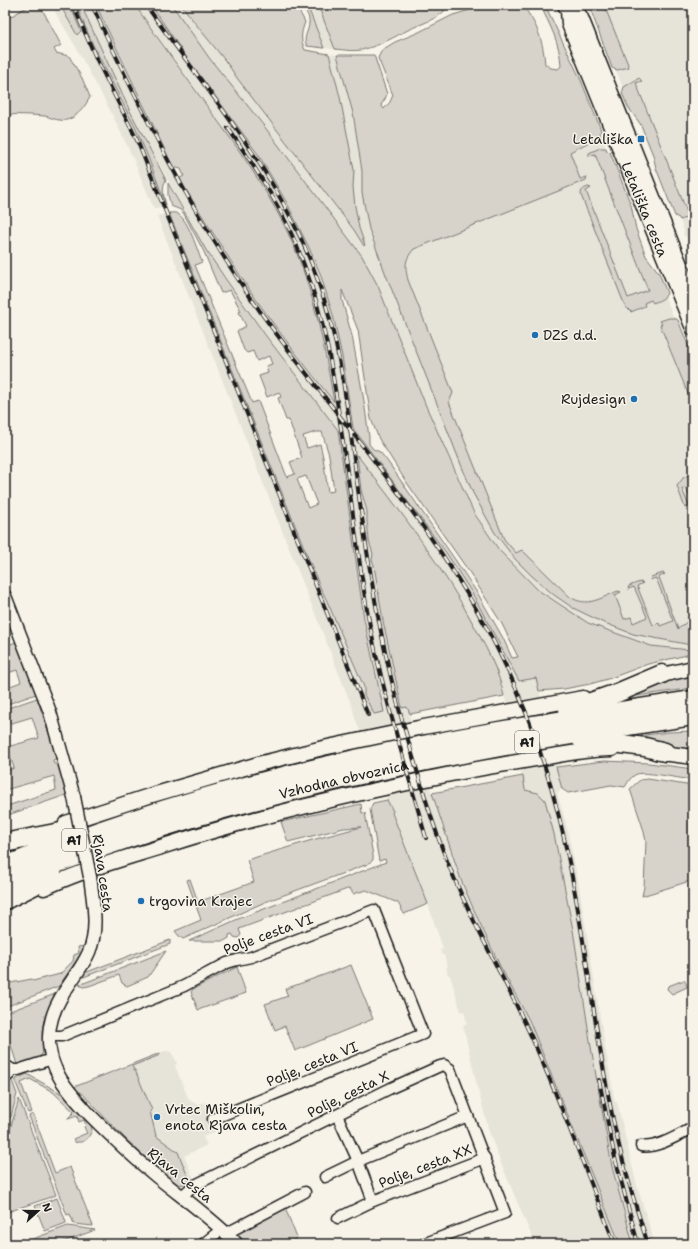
<svg xmlns="http://www.w3.org/2000/svg" width="698" height="1249" viewBox="0 0 698 1249" font-family="'Shantell Sans',sans-serif">
<style>
.built{fill:#e6e3d9}
.green{fill:#d7d3cb;stroke:#7a7874;fill-rule:evenodd}
.lines{fill:none;stroke-linecap:round;stroke-linejoin:round}
.minor-casing{stroke:#1c1c1c;stroke-width:13}
.tertiary-casing{stroke:#1c1c1c;stroke-width:15}
.secondary-casing{stroke:#1c1c1c;stroke-width:17}
.motorway-casing{stroke:#1c1c1c;stroke-width:21}
.minor{stroke:#f7f3e8;stroke-width:10}
.tertiary{stroke:#f7f3e8;stroke-width:12}
.secondary{stroke:#f7f3e8;stroke-width:14}
.motorway{stroke:#f7f3e8;stroke-width:18}
.rail-casing{stroke:#1c1c1c;stroke-width:4}
.rail{stroke:#f7f3e8;stroke-width:2.5;stroke-dasharray:8;stroke-linecap:butt}
.tertiary-bridge-casing{stroke:#1c1c1c;stroke-width:15;stroke-linecap:butt}
.tertiary-bridge{stroke:#f7f3e8;stroke-width:12}
.poi-dot{fill:#1f6fb2;stroke:#f7f3e8;stroke-width:1.5}
.labels{text-anchor:middle;dominant-baseline:central;stroke-width:3;stroke-linejoin:round;paint-order:stroke}
.shield{fill:#f7f3e8;stroke:#5e5c59;stroke-width:1}
.shield-label{font-size:13px;font-weight:bold;fill:#1c1c1c}
.poi-label{font-size:14px;fill:#1c1c1c;stroke:#f7f3e8;text-anchor:start}
.street-label{font-size:14px;fill:#1c1c1c;stroke:#f7f3e8}
</style>
<rect width="100%" height="100%" fill="#f7f3e8"/>
<filter id="ink" filterUnits="userSpaceOnUse"><feTurbulence type="fractalNoise" baseFrequency=".025" numOctaves="2"/><feDisplacementMap in="SourceGraphic" scale="8" xChannelSelector="R" yChannelSelector="G"/><feConvolveMatrix kernelMatrix="1 2 1 2 8 2 1 2 1" color-interpolation-filters="sRGB"/></filter>
<g filter="url(#ink)">
<g class="built">
<polygon points="51,5 60,5 77,35 81,31 70,5 76,5 93,45 135,127 148,157 166,205 154,209 132,156 110,110 77,49"/>
<polygon points="81,5 96,5 173,167 183,185 209,228 256,298 299,358 333,402 327,363 311,291 301,264 283,223 269,199 232,140 135,5 151,5 187,58 258,155 287,203 311,250 320,273 333,315 342,356 353,428 447,554 472,593 519,681 536,677 562,789 557,793 566,824 578,880 603,1035 615,1102 617,1102 637,1186 655,1244 633,1244 632,1242 612,1167 591,1047 573,930 554,834 538,793 525,790 502,684 486,649 459,598 425,546 376,479 365,505 367,511 367,521 369,541 373,554 372,560 374,565 379,590 383,621 402,708 407,707 434,801 461,880 477,917 500,966 529,1020 620,1244 535,1244 498,1156 489,1131 477,1086 463,1025 467,1023 464,1011 461,1012 450,975 448,975 446,968 448,967 444,955 442,955 440,950 443,949 428,904 392,813 392,811 355,718 353,709 157,216 169,213 320,587 327,601 364,687 364,695 372,660 364,619 338,430 266,335 206,250 130,111"/>
<polygon points="172,5 182,5 193,21 226,60 237,78 354,230 364,246 365,245 359,228 355,206 353,187 354,170 340,97 329,54 337,55 353,113 362,171 364,205 386,275 452,441 484,513 495,533 515,559 532,576 554,595 573,608 583,613 668,641 691,645 690,650 651,646 588,623 538,590 499,550 475,513 426,406 378,286 362,256 264,126 210,59"/>
<polygon points="307,5 318,5 335,49 324,48"/>
<polygon points="604,5 693,5 693,234 685,237 683,233 684,231 680,220 689,216 636,83 642,81 639,78 623,88 616,70 629,67"/>
<polygon points="601,136 606,148 603,148 589,156 595,154 649,290 631,312 645,307 644,303 651,300 653,303 665,297 674,318 667,319 660,322 662,324 660,325 693,406 693,617 678,629 633,625 579,607 511,548 504,539 378,228 570,152 592,142"/>
<polygon points="165,1051 171,1052 174,1057 177,1063 175,1066 189,1100 197,1105 204,1102 215,1132 203,1137 207,1145 184,1156 195,1181 182,1186 179,1185 161,1172 142,1156 93,1105 114,1097 107,1076 160,1055 160,1053"/>
</g>
<g class="green">
<path d="M30 5H40L61 45 54 49 56 53 69 56 82 78 90 97C85 107 73 123 60 120 55 120 50 117 45 116 32 115 18 114 5 115V20Z"/>
<polygon points="60,5 70,5 81,31 77,35"/>
<path d="M76 5H81L130 111 166 180C161 187 164 197 166 205L148 157 135 127 93 45Z"/>
<path d="M96 5H135C160 42 186 77 212 113 238 148 263 184 283 223 312 280 323 339 334 402 307 368 280 334 255 298 230 261 207 223 183 185L180 178 184 176 181 169 173 167Z"/>
<path d="M151 5H172L210 59 264 126 362 256 378 286 426 406 474 513 499 550 538 590 588 623 651 646 690 650 687 655 648 664 611 678 590 684 564 689 539 691 536 678 519 681 472 593 447 554 353 428 342 356 333 315 320 273 310 250 287 203 258 154 187 58ZM342 290 358 330 371 419 379 439 405 480 470 573 502 624 518 657 512 658 503 638 478 594 456 561 388 462 380 452 373 449 369 444V437L364 401 352 336 342 300Z"/>
<path d="M182 5H296L305 22C301 33 300 39 305 50L329 54 340 97 354 170 353 187 355 206 359 228 365 245 364 246 354 230 237 78C221 52 199 31 182 5Z"/>
<path d="M301 5H307L324 48 307 46C302 37 309 32 309 23 310 16 305 10 301 5Z"/>
<path d="M318 5H323L324 8 333 5H449C441 19 422 23 408 30 394 37 381 45 365 49 356 52 345 50 335 49Z"/>
<path d="M487 5H522C537 23 543 40 545 64L551 68 558 69 561 66C560 43 550 25 540 5H545L580 78 601 130 600 133 601 136 570 152 580 179 587 177 586 180 414 249C404 260 405 267 408 280L453 393 449 402 504 539 516 553 522 550 570 597C588 608 600 598 618 591L621 592 615 595 624 619 631 617 633 623 647 617 634 587 628 589 629 586 640 582 643 583 637 586 653 625 659 623 660 626 673 621 656 578 650 580 651 577 663 573 665 574 659 577 678 629 693 617V638L691 645 633 634 602 622 573 608 554 595 532 576 515 559 495 533 473 493 462 467 386 275 369 229 362 193V171L353 113 337 55H374L387 94 385 99 381 105 384 109 390 102 393 95 378 58 382 50 395 42 417 33 453 15Z"/>
<polygon points="589,5 604,5 629,67 617,70 612,68"/>
<polygon points="639,78 642,81 636,83 689,217 680,220 679,218 675,216 656,168 653,155 641,125 628,107 622,93 624,87"/>
<path d="M600 148H606L607 151 610 152 631 205 636 229 646 256 659 273 667 293C665 299 658 301 653 303L651 300 644 303 645 306 631 312 625 306 581 195C581 190 583 189 588 187L591 188 586 191 628 298 648 290 595 154 589 156V153Z"/>
<path d="M168 183 206 250 227 281 266 336 338 430 364 619 384 712 374 714 364 695V687L327 601 320 587 169 213C172 213 175 212 178 214 189 221 197 250 202 262L195 265 252 403 258 401 287 477 295 474 290 462 302 458 289 420H286L278 398 281 397 279 392 267 397 259 376 268 373 266 366 272 364 269 356 257 361 253 351 247 353 244 350 237 331 246 326 239 312 241 311 230 290 221 293 204 252 184 214 181 210 171 206 168 195ZM316 432H322L329 455 334 491 328 492 323 457 320 444 307 448 303 436ZM306 476 317 504 308 508 297 479Z"/>
<polygon points="669,318 674,318 678,320 693,358 693,406 660,325 662,324 660,321"/>
<path d="M357 455C400 510 443 567 476 629 488 651 499 672 504 696L410 714 407 707 402 708 383 621 374 565 372 560 373 554 369 541 367 521V511L361 490Z"/>
<polygon points="693,474 693,504 686,488 682,489 689,506 685,508 677,486 684,477"/>
<polygon points="16,642 36,694 5,705 5,688 21,682 17,670 5,674 5,646"/>
<polygon points="693,673 693,688 616,699 651,684"/>
<polygon points="37,698 57,758 53,760 54,764 59,764 66,795 5,816 5,801 7,806 56,790 54,776 5,790 5,771 14,768 7,747 39,738 32,717 5,725 5,709"/>
<polygon points="693,731 693,751 622,738 669,732"/>
<path d="M604 761 649 763 693 769V780C682 779 645 771 637 774 631 776 628 782 625 787L611 785 568 793 562 789 556 767Z"/>
<polygon points="523,776 525,790 538,793 545,800 554,834 573,930 591,1047 612,1167 633,1244 620,1244 529,1020 500,966 477,917 461,880 432,793"/>
<polygon points="648,779 693,786 693,880 642,896 644,887 646,841 643,828 630,789 640,780"/>
<polygon points="387,800 393,811 392,813 428,904 404,914 398,903 366,890 353,894 350,888 239,929 241,935 238,938 234,937 232,934 229,935 229,938 224,941 189,941 238,919 386,862 385,859 379,861 370,809 373,803"/>
<polygon points="361,804 362,813 365,813 373,855 373,860 368,864 265,902 183,939 179,936 175,931 201,920 187,880 190,879 198,902 254,882 247,860 312,840 361,827 344,828 288,842 281,822"/>
<polygon points="170,940 170,944 81,978 86,971 87,972"/>
<polygon points="84,946 82,952 59,986 5,1007 5,984 32,979 33,981 60,974 73,961 74,955 79,953 78,947"/>
<polygon points="166,951 148,977 127,986 122,983 119,975 89,986 83,987 79,985"/>
<polygon points="351,965 373,1019 295,1051 285,1026 275,1030 265,1004 288,996 285,989"/>
<polygon points="237,967 246,993 198,1010 191,992 193,989"/>
<polygon points="684,980 686,983 687,987 672,994 667,989 668,986"/>
<polygon points="55,994 46,1014 43,1025 43,1053 38,1058 29,1061 29,1063 17,1065 5,1026 5,1013"/>
<path d="M160 1053V1055L132 1066 134 1070H135L152 1110 150 1111 156 1136 178 1152 190 1182 179 1185C143 1158 112 1126 82 1093L77 1091 74 1087Z"/>
<path d="M27 1074 62 1094 91 1125 92 1130C89 1137 86 1143 77 1142L76 1143 73 1139 87 1133 84 1127 86 1125 84 1120 79 1122 77 1116 68 1119V1118L74 1112 53 1092 30 1079 21 1083 32 1112 28 1113 16 1083V1079Z"/>
<polygon points="11,1078 17,1094 11,1117 5,1119 5,1116 10,1114 5,1101 5,1080"/>
<polygon points="19,1099 56,1195 5,1213 5,1146"/>
<polygon points="33,1114 55,1173 70,1167 93,1226 74,1224 70,1214 67,1215 29,1116"/>
<polygon points="57,1198 66,1222 66,1223 45,1231 35,1206"/>
<polygon points="284,1205 297,1238 287,1244 242,1244 233,1234"/>
<polygon points="68,1226 95,1230 58,1244 45,1244 44,1241 37,1244 19,1244"/>
</g>
<g class="lines">
<defs>
<g id="minor">
<polyline points="49,1036 62,1036 184,986 227,963 237,960 251,957 374,910 423,1034 213,1119"/>
<polyline points="5,1065 13,1070 18,1070 52,1059"/>
<polyline points="5,1077 9,1075 13,1070"/>
<polyline points="337,1115 358,1161 373,1201"/>
<path d="M641 1146C657 1149 678 1135 693 1128"/>
<polyline points="325,1177 358,1161 468,1116"/>
<polyline points="182,1196 193,1186 391,1088 440,1066 444,1065 450,1069 505,1213 423,1244"/>
<polyline points="338,1218 373,1201 485,1158"/>
<polyline points="227,1233 305,1192"/>
<polyline points="203,1244 222,1229"/>
</g>
<g id="tertiary">
<polyline points="5,596 50,712 74,797"/>
<path d="M90 877C93 901 99 929 89 952 79 975 59 993 52 1018 46 1037 49 1058 59 1076 67 1091 80 1104 91 1116 112 1137 133 1157 156 1176 183 1198 212 1218 237 1244"/>
</g>
<g id="secondary">
<path id="s1" d="M565 5 568 11 569 24 693 328"/>
<polyline points="573,5 581,18 693,297"/>
<polyline points="653,677 693,668"/>
<polyline points="655,752 693,757"/>
<polyline points="66,823 149,796 262,763 323,748 418,728 583,698"/>
<path d="M44 888C81 871 121 859 161 847 256 816 353 794 451 774 481 768 511 763 541 758 564 754 588 749 612 749"/>
</g>
<g id="motorway">
<polyline points="568,710 617,693 662,674"/>
<polyline points="581,739 645,747 665,752"/>
<polyline points="9,842 76,829"/>
<path d="M5 866C146 809 294 769 443 741 526 725 609 713 693 700"/>
<path id="s2" d="M5 884C92 849 182 819 273 796 411 760 552 737 693 716"/>
<polyline points="5,900 53,876"/>
</g>
</defs>
<use href="#minor" class="minor-casing"/>
<use href="#tertiary" class="tertiary-casing"/>
<use href="#secondary" class="secondary-casing"/>
<use href="#motorway" class="motorway-casing"/>
<use href="#minor" class="minor"/>
<use href="#tertiary" class="tertiary"/>
<use href="#secondary" class="secondary"/>
<use href="#motorway" class="motorway"/>
<defs>
<g id="rail">
<polyline points="73,5 96,58 137,140 368,715"/>
<path d="M92 5C142 113 193 217 262 314 343 427 439 529 500 654 526 706 545 761 559 817 584 918 592 1022 614 1124 623 1165 635 1205 648 1244"/>
<path d="M146 5C208 93 281 175 317 278 341 344 348 413 357 482 369 569 382 656 408 740 422 787 435 835 455 880 478 934 508 985 532 1038 562 1105 587 1175 615 1244"/>
<path d="M228 128C257 170 286 214 303 262 324 316 333 372 341 429 350 489 357 550 367 610 381 688 405 763 426 838"/>
<polyline points="599,1080 615,1158 638,1244"/>
</g>
</defs>
<use href="#rail" class="rail-casing"/>
<use href="#rail" class="rail"/>
<defs>
<polyline id="tertiary-bridge" points="74,797 90,877"/>
</defs>
<use href="#tertiary-bridge" class="tertiary-bridge-casing"/>
<use href="#tertiary-bridge" class="tertiary-bridge"/>
</g>
</g>
<g class="poi-dot">
<rect x="637" y="135" width="8" height="8" rx="2"/>
<circle cx="535" cy="335" r="4"/>
<circle cx="634" cy="399" r="4"/>
<circle cx="141" cy="901" r="4"/>
<circle cx="157" cy="1117" r="4"/>
</g>
<g class="labels">
<g class="shield">
<rect x="515" y="731" width="24" height="22" rx="3"/>
<rect x="62" y="829" width="24" height="22" rx="3"/>
</g>
<g class="shield-label">
<text x="527" y="742">A1</text>
<text x="74" y="840">A1</text>
</g>
<g class="poi-label">
<text x="633" y="139" text-anchor="end">Letališka</text>
<text x="543" y="335">DZS d.d.</text>
<text x="626" y="399" text-anchor="end">Rujdesign</text>
<text x="149" y="901">trgovina Krajec</text>
<text x="165" y="1109">Vrtec Miškolin,<tspan x="165" dy="16">enota Rjava cesta</tspan></text>
</g>
<g class="street-label">
<text stroke="none"><textPath href="#s1" startOffset="220">Letališka cesta</textPath></text>
<text stroke="none"><textPath href="#s2" startOffset="355">Vzhodna obvoznica</textPath></text>
<text transform="translate(103 873) rotate(82)">Rjava cesta</text>
<text transform="translate(268 934) rotate(-20)">Polje cesta VI</text>
<text transform="translate(312 1064) rotate(-22)">Polje, cesta VI</text>
<text transform="translate(348 1094) rotate(-26)">Polje, cesta X</text>
<text transform="translate(425 1166) rotate(-21)">Polje, cesta XX</text>
<text transform="translate(180 1175) rotate(39)">Rjava cesta</text>
</g>
</g>
<rect width="698" height="1249" fill="none" stroke="#f7f3e8" stroke-width="20"/>
<rect x="10" y="10" width="678" height="1229" fill="none" stroke="#1c1c1c" stroke-width="1.5" filter="url(#ink)"/>
<g transform="translate(38 1211) rotate(69)" stroke="#f7f3e8" stroke-width="3" paint-order="stroke">
<path d="M0-3L7 15L0 10L-7 15Z" fill="#1c1c1c"/>
<text y="-6" font-size="11" font-weight="bold" text-anchor="middle" fill="#1c1c1c">N</text>
</g>
</svg>
